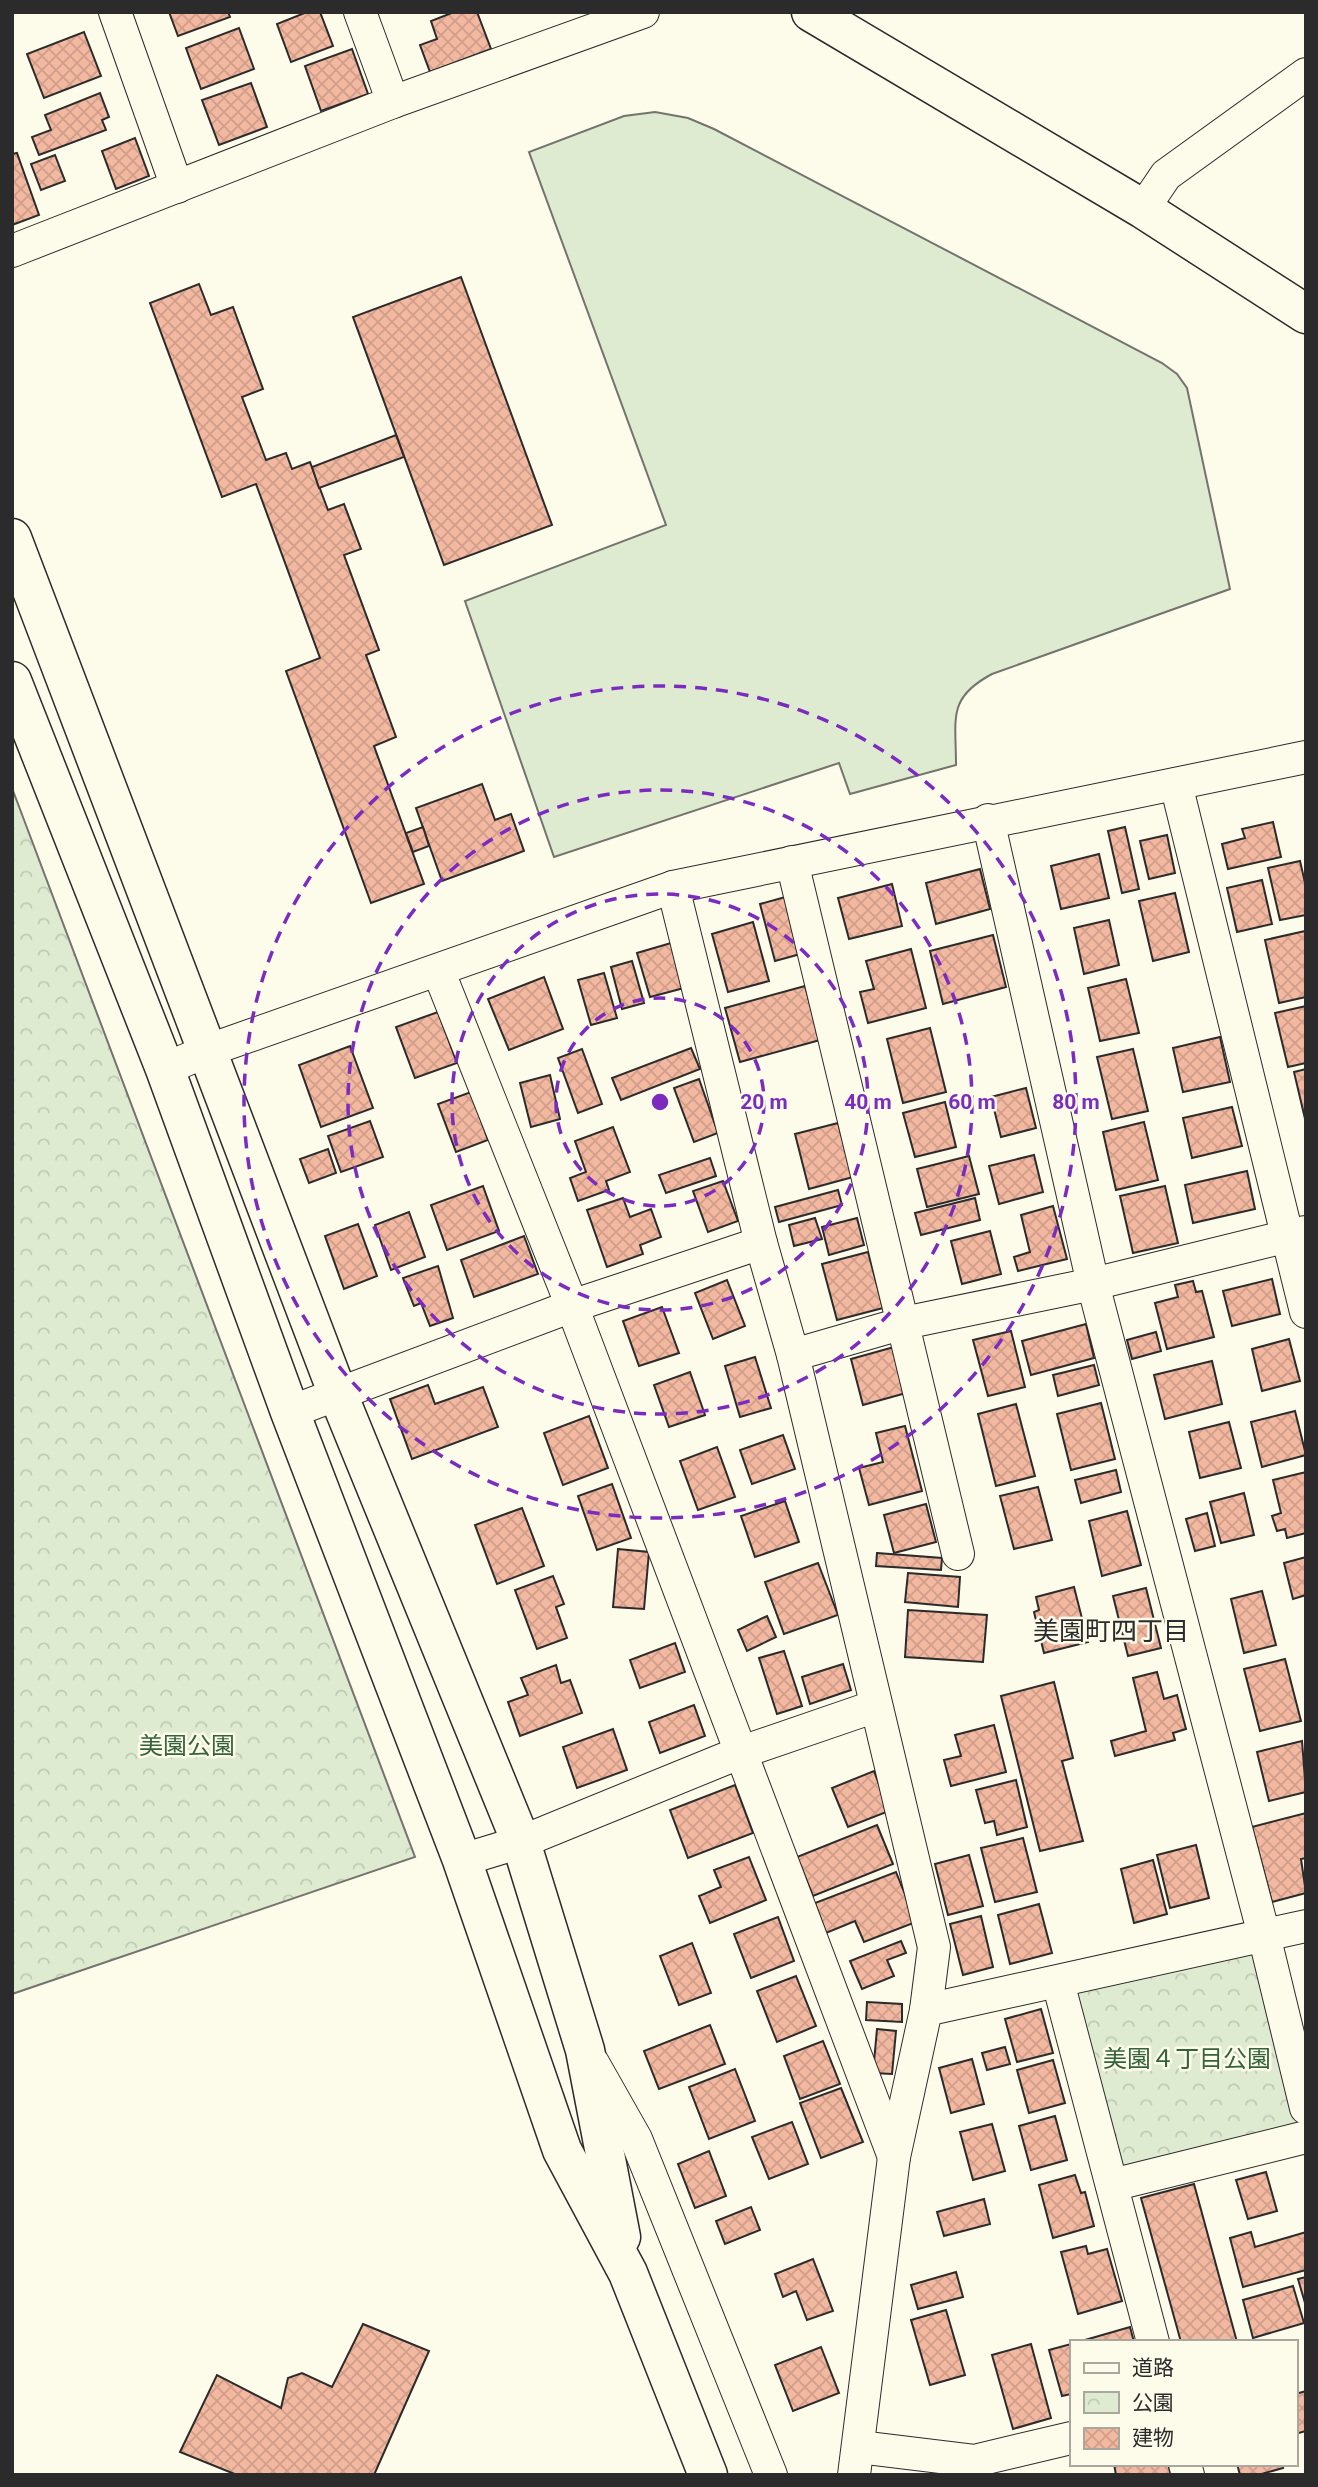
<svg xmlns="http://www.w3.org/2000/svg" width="1318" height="2487" viewBox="0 0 1318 2487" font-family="Roboto,'Noto Sans JP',sans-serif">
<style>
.park{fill:url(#park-crowns);stroke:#74746e;stroke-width:2}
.garden{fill:#deebd1;stroke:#74746e;stroke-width:2}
.building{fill:url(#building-cross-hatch);stroke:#2b2b2b;stroke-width:2}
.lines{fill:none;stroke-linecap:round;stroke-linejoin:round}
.street-casing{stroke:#2b2b2b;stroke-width:34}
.secondary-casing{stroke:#2b2b2b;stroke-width:41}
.street{stroke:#fdfbea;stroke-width:32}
.secondary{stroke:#fdfbea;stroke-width:38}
.ring{fill:none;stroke:#7b2cbf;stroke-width:3.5;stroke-dasharray:12 9}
.labels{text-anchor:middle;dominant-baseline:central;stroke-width:5;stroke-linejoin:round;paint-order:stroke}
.park-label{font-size:24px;fill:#34623c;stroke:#fdfbea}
.neighbourhood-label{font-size:26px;fill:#2b2b2b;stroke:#fdfbea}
.centre{fill:#7b2cbf;stroke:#fdfbea;stroke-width:3.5}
.ring-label{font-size:21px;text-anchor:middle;font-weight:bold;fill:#7b2cbf;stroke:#fdfbea;stroke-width:5;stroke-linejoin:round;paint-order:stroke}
</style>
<defs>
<pattern id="park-crowns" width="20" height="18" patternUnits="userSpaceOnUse" patternTransform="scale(1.75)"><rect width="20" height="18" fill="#deebd1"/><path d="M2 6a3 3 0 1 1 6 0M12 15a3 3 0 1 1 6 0" fill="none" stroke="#bfcab4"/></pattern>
<pattern id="building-cross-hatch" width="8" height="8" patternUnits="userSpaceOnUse" patternTransform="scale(1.75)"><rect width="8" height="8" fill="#f2b8a0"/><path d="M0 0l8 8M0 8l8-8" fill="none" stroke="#d09e8a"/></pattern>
</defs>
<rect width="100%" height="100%" fill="#fdfbea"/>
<g class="park">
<polygon points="12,788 415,1857 12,1994"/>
<polygon points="1264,1935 1306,2137 1112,2185 1058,1982"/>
</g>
<path class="garden" d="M655 112 688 118 714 129 1162 363 1177 374 1187 388 1230 589 992 674C947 698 956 718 956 765L850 794 839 763 554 857 465 601 666 525 529 152 624 116Z"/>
<g class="building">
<polygon points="169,12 228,12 230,17 178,36"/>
<polygon points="307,12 320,12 333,46 291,62 277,24"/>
<polygon points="454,12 477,12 491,49 430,72 420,45 437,39 431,21"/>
<polygon points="239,28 254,69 201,89 186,48"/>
<polygon points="84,32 101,76 44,98 27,54"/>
<polygon points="352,49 368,94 321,111 305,66"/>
<polygon points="251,83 267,127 219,145 202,100"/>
<polygon points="100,93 109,117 102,120 106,130 39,155 32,137 51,130 45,115"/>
<polygon points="135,138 149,176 116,189 102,151"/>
<polygon points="17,153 39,215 12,225 12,154"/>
<polygon points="55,155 65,181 41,190 31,164"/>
<polygon points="461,277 552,525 444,565 353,317"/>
<polygon points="199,284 211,315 233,307 263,389 242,397 266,460 286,453 292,469 310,462 328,510 344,504 361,549 344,555 379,650 366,655 396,737 374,746 424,884 371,903 286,671 320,658 256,484 222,497 150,303"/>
<polygon points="396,435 404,457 319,488 312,467"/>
<polygon points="482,784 495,820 511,814 524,851 442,881 416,808"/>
<polygon points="1273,822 1281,857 1228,869 1222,844 1245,838 1242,829"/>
<polygon points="423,827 429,846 413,852 406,833"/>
<polygon points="1125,827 1139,889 1122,893 1108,831"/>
<polygon points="1167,835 1175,873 1149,879 1140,841"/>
<polygon points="1099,854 1109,898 1061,909 1051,866"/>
<polygon points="1300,861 1306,887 1306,915 1280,920 1268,868"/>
<polygon points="980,869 990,909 936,924 926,883"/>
<polygon points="1262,880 1272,924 1237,932 1227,888"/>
<polygon points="892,884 902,926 849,939 838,898"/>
<polygon points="1175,893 1189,952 1153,961 1139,901"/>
<polygon points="789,896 804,953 775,961 760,904"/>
<polygon points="1109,920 1119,965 1084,974 1074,928"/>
<polygon points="753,922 769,981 728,992 712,934"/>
<polygon points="1305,931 1306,997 1279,1003 1265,940"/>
<polygon points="993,935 1006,987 943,1004 930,951"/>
<polygon points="671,943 684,988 650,997 637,953"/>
<polygon points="911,949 926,1008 868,1023 860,992 874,989 866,961"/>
<polygon points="632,961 644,1003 622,1009 611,967"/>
<polygon points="604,973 617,1018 591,1025 578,980"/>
<polygon points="544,977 563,1029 509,1050 488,999"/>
<polygon points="1126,979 1139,1033 1100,1041 1088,988"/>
<polygon points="805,986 820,1040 740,1062 725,1008"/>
<polygon points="1306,1006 1306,1063 1288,1067 1275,1013"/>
<polygon points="438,1012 457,1063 415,1078 396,1027"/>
<polygon points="930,1028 946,1092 903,1103 887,1039"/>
<polygon points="1220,1037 1230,1082 1183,1092 1173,1048"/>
<polygon points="350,1046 373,1108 321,1127 299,1065"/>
<polygon points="691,1048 700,1069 621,1100 612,1078"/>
<polygon points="582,1049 602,1104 578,1113 558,1058"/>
<polygon points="1133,1049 1148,1111 1112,1119 1097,1057"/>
<polygon points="1306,1069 1306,1123 1294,1072"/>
<polygon points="550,1075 560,1119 531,1127 520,1083"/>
<polygon points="699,1079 718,1133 694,1142 674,1088"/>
<polygon points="1026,1088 1036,1128 1001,1137 991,1097"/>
<polygon points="471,1092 488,1140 456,1152 438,1104"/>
<polygon points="945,1102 956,1147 915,1157 903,1113"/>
<polygon points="1232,1107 1242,1146 1192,1158 1183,1118"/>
<polygon points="370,1121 383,1157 341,1172 328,1136"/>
<polygon points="1144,1122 1158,1180 1116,1190 1103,1132"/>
<polygon points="838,1123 853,1177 809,1189 795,1134"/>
<polygon points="613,1127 630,1172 606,1181 609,1190 578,1201 570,1178 586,1172 575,1141"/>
<polygon points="328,1149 336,1173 309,1183 300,1159"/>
<polygon points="1034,1155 1043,1192 999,1204 989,1166"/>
<polygon points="969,1156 979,1194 927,1207 917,1169"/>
<polygon points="710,1158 716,1176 666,1193 659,1175"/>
<polygon points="1247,1171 1255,1209 1193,1223 1185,1185"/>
<polygon points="723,1181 738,1221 708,1232 693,1191"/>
<polygon points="483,1186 499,1231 447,1250 431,1205"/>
<polygon points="1165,1186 1178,1243 1133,1253 1120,1196"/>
<polygon points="838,1190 842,1205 779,1222 775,1207"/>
<polygon points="623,1198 630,1217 651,1209 661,1237 640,1245 643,1254 607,1267 587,1210"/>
<polygon points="975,1198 980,1220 921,1235 915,1213"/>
<polygon points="1053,1206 1067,1259 1018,1271 1014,1257 1030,1252 1021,1215"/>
<polygon points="409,1212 425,1257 391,1270 375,1225"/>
<polygon points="815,1218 822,1239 794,1246 789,1225"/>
<polygon points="857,1218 864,1245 829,1255 822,1227"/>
<polygon points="358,1224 377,1276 344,1289 325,1236"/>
<polygon points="990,1231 1001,1274 962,1284 951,1241"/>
<polygon points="524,1236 538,1274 474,1297 461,1260"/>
<polygon points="868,1252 883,1308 837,1320 822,1264"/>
<polygon points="438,1266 453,1318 430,1326 421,1303 414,1306 403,1278"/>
<polygon points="1272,1279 1280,1314 1232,1326 1223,1291"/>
<polygon points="727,1280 745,1326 713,1339 695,1293"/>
<polygon points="1193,1281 1196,1292 1202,1291 1214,1337 1167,1349 1155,1303 1178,1297 1175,1285"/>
<polygon points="662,1307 679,1353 639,1366 623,1321"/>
<polygon points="1086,1324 1094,1358 1031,1375 1022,1341"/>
<polygon points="1011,1331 1025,1387 988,1396 973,1340"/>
<polygon points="1156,1332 1161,1351 1132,1359 1127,1340"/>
<polygon points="1289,1339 1300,1381 1262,1391 1252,1349"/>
<polygon points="894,1347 906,1393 863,1405 851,1359"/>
<polygon points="755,1357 771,1408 740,1417 725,1366"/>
<polygon points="1212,1361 1222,1404 1165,1419 1154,1375"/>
<polygon points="1094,1365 1099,1385 1058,1396 1053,1375"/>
<polygon points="690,1372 705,1415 669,1427 654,1385"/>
<polygon points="428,1385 435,1404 483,1387 498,1427 412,1459 390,1399"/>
<polygon points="1101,1403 1115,1459 1071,1470 1057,1414"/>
<polygon points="1016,1404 1035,1476 996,1486 978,1414"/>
<polygon points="1295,1411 1306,1455 1262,1467 1251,1422"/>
<polygon points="589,1416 608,1468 563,1485 544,1433"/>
<polygon points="1229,1422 1241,1468 1200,1478 1189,1432"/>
<polygon points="905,1426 922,1491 869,1505 859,1468 883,1462 876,1433"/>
<polygon points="783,1435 795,1469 752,1484 740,1450"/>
<polygon points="717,1447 735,1497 698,1510 680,1461"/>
<polygon points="1116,1470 1121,1492 1081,1503 1075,1480"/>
<polygon points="1306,1472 1306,1533 1287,1538 1285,1529 1277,1531 1272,1516 1281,1513 1273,1480"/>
<polygon points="612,1484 631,1538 597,1550 578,1496"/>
<polygon points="1038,1487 1052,1540 1014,1549 1000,1496"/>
<polygon points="1244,1493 1254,1535 1221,1543 1210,1502"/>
<polygon points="785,1501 799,1542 755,1557 741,1516"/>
<polygon points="926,1504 936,1542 894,1553 884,1515"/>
<polygon points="522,1508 544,1566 497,1584 475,1525"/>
<polygon points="1127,1511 1141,1565 1102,1576 1089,1521"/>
<polygon points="1207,1513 1215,1546 1195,1551 1186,1519"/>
<polygon points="618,1549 649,1552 644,1609 613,1607"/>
<polygon points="877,1553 942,1558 941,1570 876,1566"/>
<polygon points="1306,1557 1306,1595 1293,1599 1284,1563"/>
<polygon points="818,1563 838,1615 784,1634 765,1582"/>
<polygon points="908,1573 960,1577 958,1607 905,1602"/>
<polygon points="553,1576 564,1604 556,1607 567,1638 537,1649 515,1590"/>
<polygon points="1074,1587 1088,1642 1044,1653 1034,1612 1039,1610 1036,1597"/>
<polygon points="1146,1588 1161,1648 1128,1656 1113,1596"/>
<polygon points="1262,1591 1276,1645 1244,1653 1231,1599"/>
<polygon points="908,1610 987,1615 983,1662 905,1657"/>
<polygon points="767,1616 776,1637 747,1651 738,1630"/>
<polygon points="675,1643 685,1672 640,1688 630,1660"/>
<polygon points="784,1651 802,1706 777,1714 759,1658"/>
<polygon points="1285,1659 1301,1721 1260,1731 1244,1669"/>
<polygon points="843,1664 851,1690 810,1704 802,1677"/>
<polygon points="556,1665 561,1683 570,1680 582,1713 520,1736 508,1702 528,1695 521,1678"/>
<polygon points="1157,1672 1164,1699 1177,1695 1186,1729 1173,1733 1175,1740 1115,1756 1111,1741 1146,1731 1133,1678"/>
<polygon points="1054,1682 1073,1758 1062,1761 1083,1841 1040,1851 1001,1696"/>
<polygon points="694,1705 705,1736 660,1753 649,1722"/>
<polygon points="994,1725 1006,1772 951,1786 944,1760 961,1756 955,1735"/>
<polygon points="613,1729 627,1770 577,1788 563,1747"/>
<polygon points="1302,1741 1306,1792 1269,1801 1257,1752"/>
<polygon points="874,1771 889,1811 848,1827 832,1788"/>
<polygon points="1016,1780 1027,1827 997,1835 994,1821 985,1823 976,1790"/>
<polygon points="735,1785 753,1833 688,1858 670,1810"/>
<polygon points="1306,1813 1306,1858 1301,1859 1306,1893 1272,1902 1252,1827"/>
<polygon points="877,1825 893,1864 813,1896 797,1857"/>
<polygon points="1023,1838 1037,1892 995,1902 981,1848"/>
<polygon points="1196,1845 1209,1898 1170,1908 1157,1855"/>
<polygon points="969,1855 983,1906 948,1915 935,1864"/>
<polygon points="749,1857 766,1900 710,1923 699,1896 721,1887 714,1870"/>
<polygon points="1153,1860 1167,1914 1134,1923 1121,1869"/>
<polygon points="896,1872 916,1922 864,1942 855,1921 826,1933 815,1903"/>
<polygon points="1039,1904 1052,1953 1010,1964 998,1915"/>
<polygon points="981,1916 993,1967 963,1975 950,1924"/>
<polygon points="778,1917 794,1961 751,1978 734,1934"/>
<polygon points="901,1941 906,1953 887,1960 894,1976 862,1989 850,1961"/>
<polygon points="692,1943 711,1993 679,2005 660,1956"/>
<polygon points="796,1976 816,2026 777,2042 757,1991"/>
<polygon points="867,2002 902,2004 902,2022 866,2020"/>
<polygon points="1041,2009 1053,2053 1017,2062 1005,2019"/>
<polygon points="710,2025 725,2064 659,2089 644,2051"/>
<polygon points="877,2029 896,2031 892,2074 873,2073"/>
<polygon points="823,2041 840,2084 800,2099 784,2056"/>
<polygon points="1005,2047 1010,2064 987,2070 982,2053"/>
<polygon points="972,2059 984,2104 951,2113 939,2068"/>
<polygon points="1053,2060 1065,2103 1029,2113 1017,2070"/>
<polygon points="735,2069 755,2121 709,2139 689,2087"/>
<polygon points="841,2088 863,2142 821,2158 800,2103"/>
<polygon points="1055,2116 1067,2160 1031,2170 1019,2126"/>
<polygon points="792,2122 808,2164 769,2179 752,2137"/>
<polygon points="992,2124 1005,2171 973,2180 960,2132"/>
<polygon points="709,2151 726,2196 695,2208 678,2164"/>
<polygon points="1266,2172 1277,2211 1248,2219 1236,2180"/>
<polygon points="1075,2175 1081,2193 1085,2192 1094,2226 1053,2238 1039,2185"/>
<polygon points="1194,2184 1237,2342 1181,2342 1141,2198"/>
<polygon points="984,2199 990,2224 944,2236 937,2212"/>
<polygon points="751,2207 760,2230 725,2244 716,2221"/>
<polygon points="1251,2232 1255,2247 1306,2232 1306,2270 1243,2287 1230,2238"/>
<polygon points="1086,2246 1088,2254 1107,2249 1122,2301 1078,2314 1061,2252"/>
<polygon points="813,2259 833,2311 807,2320 796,2291 783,2297 775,2274"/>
<polygon points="956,2272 963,2297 918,2309 911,2285"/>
<polygon points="1306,2277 1306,2303 1305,2303 1298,2279"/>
<polygon points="1293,2286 1304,2323 1253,2338 1243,2300"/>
<polygon points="946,2310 965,2375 930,2385 911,2320"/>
<polygon points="363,2324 429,2351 374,2475 237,2475 180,2452 217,2375 281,2408 288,2378 302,2373 332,2387"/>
<polygon points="1130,2327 1134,2342 1078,2342"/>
<polygon points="1031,2344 1051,2418 1013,2429 992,2355"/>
<polygon points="1071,2344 1071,2394 1062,2396 1049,2350"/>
<polygon points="821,2347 839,2393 793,2411 775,2365"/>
<polygon points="1306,2391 1306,2431 1295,2434 1295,2394"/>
<polygon points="1114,2464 1168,2464 1171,2475 1116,2475"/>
<polygon points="1237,2464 1282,2464 1283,2468 1258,2475 1240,2475"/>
</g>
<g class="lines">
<defs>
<g id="street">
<polyline points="115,12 177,187"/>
<polyline points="360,12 393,102"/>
<polyline points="1143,209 1166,175 1306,74"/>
<polyline points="12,251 393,102 643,12"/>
<polyline points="1176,784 1306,1312"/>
<polyline points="988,820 1093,1284 1264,1935 1306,2108"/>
<polyline points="792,862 958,1554"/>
<polyline points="673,887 761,1243 793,1355 934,1947 926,2010 894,2157 854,2475"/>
<polyline points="438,970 572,1306 894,2157"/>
<polyline points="165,1069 209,1050 673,887 1306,757"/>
<polyline points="793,1355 904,1323 1093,1284 1305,1232"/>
<polyline points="290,1412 572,1306 761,1243"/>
<polyline points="462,1860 521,1842 739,1753 876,1706"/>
<polyline points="1058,1982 1153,2342"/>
<polyline points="926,2010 1306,1926"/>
<polyline points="593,2063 636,2139 771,2475"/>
<polyline points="1112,2185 1306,2137"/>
<polyline points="859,2447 974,2461 1071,2438"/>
<polyline points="1185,2464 1188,2475"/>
</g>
<g id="secondary">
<polyline points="811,12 1143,209 1306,314"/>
<polyline points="12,538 337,1392 521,1842 585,2050 621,2237"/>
<polyline points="12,681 165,1069 290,1412 462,1860 562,2150 628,2273 708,2475"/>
</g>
</defs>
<use href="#street" class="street-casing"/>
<use href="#secondary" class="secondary-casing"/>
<use href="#street" class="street"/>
<use href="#secondary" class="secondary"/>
</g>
<g class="ring">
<circle cx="660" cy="1102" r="104"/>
<circle cx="660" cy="1102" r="208"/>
<circle cx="660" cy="1102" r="312"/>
<circle cx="660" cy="1102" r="416"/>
</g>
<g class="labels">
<g class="park-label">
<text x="187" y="1746">美園公園</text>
<text x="1187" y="2059">美園４丁目公園</text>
</g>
<g class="neighbourhood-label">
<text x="1111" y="1631">美園町四丁目</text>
</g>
</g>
<circle cx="660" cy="1102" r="10" class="centre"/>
<g class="ring-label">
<text x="764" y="1109">20 m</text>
<text x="868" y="1109">40 m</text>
<text x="972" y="1109">60 m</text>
<text x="1076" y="1109">80 m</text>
</g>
<rect width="1318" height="2487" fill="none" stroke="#2b2b2b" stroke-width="28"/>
<rect x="1070" y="2340" width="228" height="126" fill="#fdfbea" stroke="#a9a89e" stroke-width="2"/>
<rect x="1084" y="2363" width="35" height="10" fill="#fdfbea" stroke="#a9a89e" stroke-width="2"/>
<text x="1132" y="2375" font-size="21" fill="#2b2b2b">道路</text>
<rect x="1084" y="2392" width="35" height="21" fill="url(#park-crowns)" stroke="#a9a89e" stroke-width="2"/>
<text x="1132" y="2410" font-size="21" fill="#2b2b2b">公園</text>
<rect x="1084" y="2428" width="35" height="21" fill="url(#building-cross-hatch)" stroke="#a9a89e" stroke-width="2"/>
<text x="1132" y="2445" font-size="21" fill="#2b2b2b">建物</text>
</svg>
